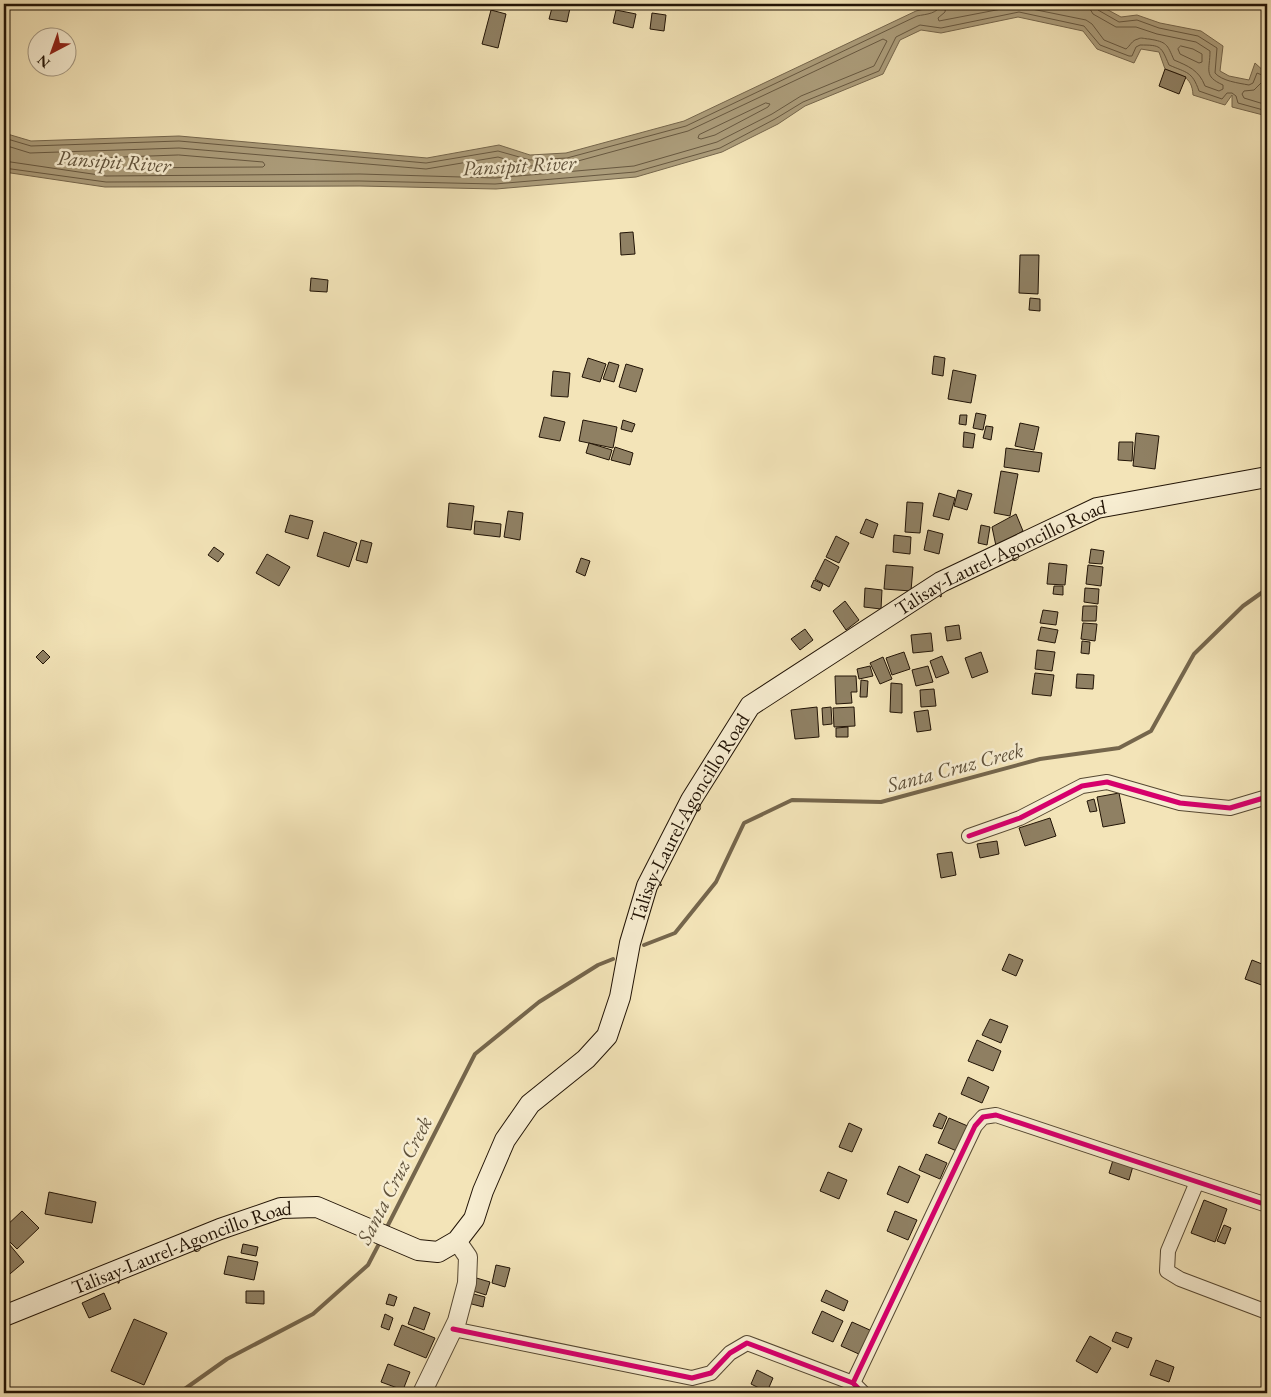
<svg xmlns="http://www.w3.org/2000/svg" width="1271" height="1397" viewBox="0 0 1271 1397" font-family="'EB Garamond',serif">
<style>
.water{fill:#ac9d7b;stroke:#75664c}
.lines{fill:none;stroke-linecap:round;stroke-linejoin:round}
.shore{stroke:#675840;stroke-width:1}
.stream{stroke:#75664c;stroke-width:4}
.building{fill:#8f8063;stroke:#221406}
.minor-casing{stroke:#564832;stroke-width:16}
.tertiary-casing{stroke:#564832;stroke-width:20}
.secondary-casing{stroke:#221406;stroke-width:22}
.minor{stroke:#f7edd1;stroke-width:14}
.tertiary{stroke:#f7edd1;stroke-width:18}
.secondary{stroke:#f7edd1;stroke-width:20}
.cycleway-casing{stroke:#f7edd1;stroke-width:8}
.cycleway{stroke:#d6006c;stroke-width:5}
.labels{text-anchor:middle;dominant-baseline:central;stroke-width:5;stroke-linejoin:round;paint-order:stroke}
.street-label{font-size:20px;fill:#221406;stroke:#f7edd1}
.water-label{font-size:21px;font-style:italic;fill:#60523b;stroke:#f7edd1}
</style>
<rect width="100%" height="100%" fill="#f3e4b8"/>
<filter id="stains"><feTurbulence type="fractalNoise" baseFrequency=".004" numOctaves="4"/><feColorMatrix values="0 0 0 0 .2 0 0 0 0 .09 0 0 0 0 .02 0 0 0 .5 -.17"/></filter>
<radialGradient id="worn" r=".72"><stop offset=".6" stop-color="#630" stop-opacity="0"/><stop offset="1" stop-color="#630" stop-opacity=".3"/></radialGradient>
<path class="water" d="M944 4H1097L1121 17 1137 15 1160 23 1201 31 1223 46 1220 71 1229 76 1249 80 1255 63 1267 74V116L1232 107V95L1225 105 1193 95C1192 76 1181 75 1165 69L1159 52 1141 49 1134 63 1097 49 1083 31 1018 17 941 33 921 30 900 40 883 74 805 106 778 124 722 152 636 177 496 189 360 186 105 187 4 172V133L31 141 179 136 427 158 499 145 530 155 566 153 684 121 916 11Z"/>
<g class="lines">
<g class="shore">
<path d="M946 4 945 12 938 18 939 21 1017 6 1086 20 1092 24 1104 40 1126 49C1130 46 1132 40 1138 39 1141 37 1145 39 1149 39 1167 42 1167 44 1174 60 1188 66 1199 70 1205 86L1219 91 1223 89V85C1203 76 1210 70 1210 51L1196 42 1157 34 1136 27H1116L1093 14 1090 9 1089 4"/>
<path d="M1096 4 1098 10 1119 22 1137 20 1159 28 1198 36 1217 48 1215 73C1222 81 1238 83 1249 85L1253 83 1257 73 1267 77"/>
<polygon points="1181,46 1193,49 1202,54 1202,62 1199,63 1180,54 1178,49"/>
<polyline points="1267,83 1261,83 1254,90 1244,91 1242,94 1244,98 1267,105"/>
<polygon points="766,103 770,104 768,107 715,135 701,139 698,138 699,135"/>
<path d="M4 138 31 146 179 141 426 163 498 151 530 160 567 158 686 126 917 16C926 14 939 14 940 4"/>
<polyline points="4,145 30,153 179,148 426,169 498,157 529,166 567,164 688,131 883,39 887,41 874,66 801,96 772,114 717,142 634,166 495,178 360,174 106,176 4,161"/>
<polygon points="179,155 263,162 265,165 263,167 107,168 75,164 73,161 75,159"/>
<path d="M4 168 106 182 360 181 495 184 635 172 720 148 775 119 803 102 879 71 896 37 920 25 941 28 1019 12 1084 26 1100 45 1129 56H1132L1136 47 1140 45C1161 45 1161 46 1169 65 1187 73 1192 71 1199 91L1222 99 1227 93H1232L1236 96 1238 103 1267 111"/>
</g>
<g class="stream">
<polyline points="644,945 675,933 716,882 744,823 792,800 881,802 1040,759 1119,748 1151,731 1194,654 1243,606 1267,589"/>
<polyline points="386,1229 475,1054 539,1002 598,965 613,959"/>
<polyline points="179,1393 227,1359 313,1314 368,1265 381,1240"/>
</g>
</g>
<g class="building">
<polygon points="553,4 570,8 567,22 549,19"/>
<polygon points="491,10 506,14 498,48 482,44"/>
<polygon points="616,10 636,14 633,28 613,23"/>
<polygon points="652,13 666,15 664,31 650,29"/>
<polygon points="1165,69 1186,77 1179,94 1159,86"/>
<polygon points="633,232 635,254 621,255 620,233"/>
<polygon points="1020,255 1039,255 1038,294 1019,293"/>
<polygon points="311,278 328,280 327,292 310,291"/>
<polygon points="1030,298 1040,299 1040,311 1029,310"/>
<polygon points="934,356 945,358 943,376 932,374"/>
<polygon points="588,358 606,364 600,382 582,377"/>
<polygon points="609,362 619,365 614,382 603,379"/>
<polygon points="626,364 643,369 636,392 619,387"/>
<polygon points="953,370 976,375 971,403 948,399"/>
<polygon points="553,371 570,373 568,397 551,396"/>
<polygon points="976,413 986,415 983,430 973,428"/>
<polygon points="960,415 967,415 966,425 959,424"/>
<polygon points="544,417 565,422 560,441 539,437"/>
<polygon points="583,420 617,427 613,448 579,441"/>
<polygon points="623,420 635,424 632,432 621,429"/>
<polygon points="1020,423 1039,427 1034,450 1015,446"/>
<polygon points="986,426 993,427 991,440 983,438"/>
<polygon points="964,432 975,434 973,448 963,447"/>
<polygon points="1136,433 1159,436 1155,469 1133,466"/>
<polygon points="1119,442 1133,442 1132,461 1118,460"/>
<polygon points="589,443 612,450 609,460 586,453"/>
<polygon points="615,447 633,453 630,465 611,460"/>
<polygon points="1006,448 1042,453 1039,472 1004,467"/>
<polygon points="1001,471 1018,474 1010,516 994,513"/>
<polygon points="958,490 972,494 967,510 954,506"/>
<polygon points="939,493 955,498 949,520 933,516"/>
<polygon points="907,502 923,503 920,533 905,532"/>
<polygon points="449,503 474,506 471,530 447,527"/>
<polygon points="508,511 523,513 520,540 504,537"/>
<polygon points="1016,514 1023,531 996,546 992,527"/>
<polygon points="290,515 313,521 308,539 285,532"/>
<polygon points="866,519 878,524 873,538 860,533"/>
<polygon points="475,521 501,524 500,537 474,534"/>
<polygon points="981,525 990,527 987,545 978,543"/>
<polygon points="928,530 943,534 939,554 924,550"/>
<polygon points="324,532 357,543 349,567 317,556"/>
<polygon points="894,535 911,537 910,554 893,552"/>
<polygon points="836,536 849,543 839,563 826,557"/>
<polygon points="361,540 372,543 367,563 356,560"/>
<polygon points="214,547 224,554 218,562 208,555"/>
<polygon points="1091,549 1104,551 1102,564 1089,563"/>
<polygon points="267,554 290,567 279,586 256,573"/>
<polygon points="581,558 590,561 585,576 576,572"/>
<polygon points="825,559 839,567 829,587 815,579"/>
<polygon points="1049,563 1067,565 1065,585 1047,584"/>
<polygon points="886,565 913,567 911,591 884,589"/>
<polygon points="1088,565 1103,567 1101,586 1086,584"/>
<polygon points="814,580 823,584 820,591 811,587"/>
<polygon points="1054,586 1063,586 1063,595 1053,594"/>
<polygon points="865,588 882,590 881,609 864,607"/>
<polygon points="1085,588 1099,589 1098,604 1084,602"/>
<polygon points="845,601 859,620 846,630 833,611"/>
<polygon points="1083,606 1097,606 1096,621 1082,621"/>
<polygon points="1043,610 1058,612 1056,625 1040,623"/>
<polygon points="1083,623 1097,624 1095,641 1081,639"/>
<polygon points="959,625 961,639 947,641 945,627"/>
<polygon points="1041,627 1058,630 1055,643 1038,640"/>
<polygon points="805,629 813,640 800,650 791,639"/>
<polygon points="931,633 933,651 913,653 911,635"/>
<polygon points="1082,641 1090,642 1089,654 1081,653"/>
<polygon points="43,650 50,657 43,664 36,657"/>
<polygon points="1037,650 1055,652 1052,671 1035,669"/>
<polygon points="904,652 910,669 892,675 886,658"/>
<polygon points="981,652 988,672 972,678 965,658"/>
<polygon points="942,656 949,673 936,678 930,661"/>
<polygon points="883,657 892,679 880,684 870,663"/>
<polygon points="870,666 873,676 859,679 857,669"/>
<polygon points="928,666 933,682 916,686 912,670"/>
<polygon points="1035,673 1054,675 1051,696 1032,694"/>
<polygon points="1077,674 1094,675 1093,689 1076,688"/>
<polygon points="835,676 856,676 857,692 851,692 852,703 836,704"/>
<polygon points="861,680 868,681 867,697 860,697"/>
<polygon points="891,683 902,684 902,713 890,712"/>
<polygon points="934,689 936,706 921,707 920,690"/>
<polygon points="817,707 819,737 795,739 791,710"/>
<polygon points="831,707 832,724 823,725 822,708"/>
<polygon points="854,707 855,726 834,727 833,708"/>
<polygon points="928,710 931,730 917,732 914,712"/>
<polygon points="848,727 848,737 836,737 836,728"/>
<polygon points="1119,793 1125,823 1103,827 1097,797"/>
<polygon points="1094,799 1097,811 1090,812 1087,801"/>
<polygon points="1050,818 1056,836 1025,846 1019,828"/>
<polygon points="997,841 999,854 980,858 977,844"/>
<polygon points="952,852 956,875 941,878 937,854"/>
<polygon points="1009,954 1023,960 1016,976 1002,970"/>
<polygon points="1252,960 1267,966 1267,987 1245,979"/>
<polygon points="990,1019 1008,1026 1001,1043 982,1035"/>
<polygon points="977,1040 1001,1051 993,1071 968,1061"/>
<polygon points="968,1077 989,1087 982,1103 961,1094"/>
<polygon points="939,1113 947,1117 942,1129 933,1126"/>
<polygon points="949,1118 970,1127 959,1152 938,1143"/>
<polygon points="849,1123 862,1129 852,1152 839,1147"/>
<polygon points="926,1154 947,1163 940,1179 919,1170"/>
<polygon points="1113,1160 1133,1166 1129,1180 1109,1173"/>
<polygon points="899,1166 920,1176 908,1203 887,1194"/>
<polygon points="828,1172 847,1180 839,1199 820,1191"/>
<polygon points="49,1192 96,1202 92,1223 45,1214"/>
<polygon points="1204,1200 1227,1209 1215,1242 1191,1233"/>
<polygon points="22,1211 39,1228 17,1249 4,1236 4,1228"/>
<polygon points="895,1211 917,1220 908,1240 887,1231"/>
<polygon points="1224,1225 1231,1228 1225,1244 1217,1241"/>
<polygon points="4,1238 24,1262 4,1279"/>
<polygon points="243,1244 258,1247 256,1256 241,1253"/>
<polygon points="228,1256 258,1262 254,1280 224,1274"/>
<polygon points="496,1265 510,1268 505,1287 492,1283"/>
<polygon points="473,1277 490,1282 486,1295 470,1290"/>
<polygon points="826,1290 848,1301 844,1311 821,1301"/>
<polygon points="246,1291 264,1291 264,1304 246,1303"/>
<polygon points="104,1293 111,1309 89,1318 82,1303"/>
<polygon points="470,1293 485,1297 483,1307 468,1303"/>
<polygon points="389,1294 397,1297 394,1306 386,1304"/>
<polygon points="414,1307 430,1313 424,1330 408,1324"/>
<polygon points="822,1311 843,1321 833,1342 812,1333"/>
<polygon points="385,1314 393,1318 389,1330 381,1327"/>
<polygon points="134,1319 167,1333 144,1385 111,1371"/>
<polygon points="852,1322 872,1331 861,1355 841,1346"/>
<polygon points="402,1325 435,1338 426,1358 394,1345"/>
<polygon points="1116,1332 1132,1338 1128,1348 1112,1341"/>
<polygon points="1090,1336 1111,1348 1097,1373 1076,1361"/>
<polygon points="1156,1360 1174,1367 1169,1382 1150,1375"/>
<polygon points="388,1364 410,1372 403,1390 381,1382"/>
<polygon points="757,1370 773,1378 767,1392 751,1384"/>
</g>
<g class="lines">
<defs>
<g id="minor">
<polyline points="969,836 1020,818 1082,786 1107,782 1180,803 1230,808 1267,797"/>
<polyline points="1197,1182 1168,1251 1167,1271 1180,1279 1267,1312"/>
<polyline points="453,1329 692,1378 711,1373 730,1353 747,1343 853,1383 863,1393"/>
<polyline points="853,1383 975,1126 983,1117 996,1115 1267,1205"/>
</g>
<polyline id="tertiary" points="422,1393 457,1321 467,1283 468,1257 457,1241"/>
<g id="secondary">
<path id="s1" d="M4 1316 220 1229 281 1208 317 1207 418 1250 438 1252 457 1241 474 1219 483 1191 505 1140 530 1104 586 1059 607 1036 620 997 630 943 647 886 691 800 750 706 941 582 1097 508 1267 477"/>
</g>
</defs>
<use href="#minor" class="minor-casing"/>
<use href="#tertiary" class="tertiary-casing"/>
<use href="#secondary" class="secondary-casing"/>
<use href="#minor" class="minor"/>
<use href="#tertiary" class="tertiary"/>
<use href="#secondary" class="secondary"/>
<defs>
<g id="cycleway">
<polyline points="969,836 1020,818 1082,786 1107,782 1180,803 1230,808 1267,797"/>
<polyline points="453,1329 692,1378 711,1373 730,1353 747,1343 853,1383 863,1393"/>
<polyline points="853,1383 975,1126 983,1117 996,1115 1267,1205"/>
</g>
</defs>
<use href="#cycleway" class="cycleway-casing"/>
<use href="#cycleway" class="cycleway"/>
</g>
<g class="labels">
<g class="street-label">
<text stroke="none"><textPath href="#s1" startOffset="1400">Talisay-Laurel-Agoncillo Road</textPath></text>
<text stroke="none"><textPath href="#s1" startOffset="980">Talisay-Laurel-Agoncillo Road</textPath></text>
<text stroke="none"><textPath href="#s1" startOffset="191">Talisay-Laurel-Agoncillo Road</textPath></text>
</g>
<g class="water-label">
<text transform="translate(114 161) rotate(4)">Pansipit River</text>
<text transform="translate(519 165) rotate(-3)">Pansipit River</text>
<text transform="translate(955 767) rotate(-15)">Santa Cruz Creek</text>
<text transform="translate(394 1180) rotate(-63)">Santa Cruz Creek</text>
</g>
</g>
<rect width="1271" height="1397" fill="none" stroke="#f3e4b8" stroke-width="20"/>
<rect x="5" y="5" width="1261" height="1387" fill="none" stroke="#221406" stroke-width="2.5"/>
<rect x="10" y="10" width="1251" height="1377" fill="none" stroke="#221406"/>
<g transform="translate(52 52) rotate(221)"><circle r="24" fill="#f7edd1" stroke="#a29680"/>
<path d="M0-4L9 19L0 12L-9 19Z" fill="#8f2418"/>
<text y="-8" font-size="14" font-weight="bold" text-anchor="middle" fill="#221406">N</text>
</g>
<rect width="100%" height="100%" filter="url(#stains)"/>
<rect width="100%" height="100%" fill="url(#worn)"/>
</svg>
